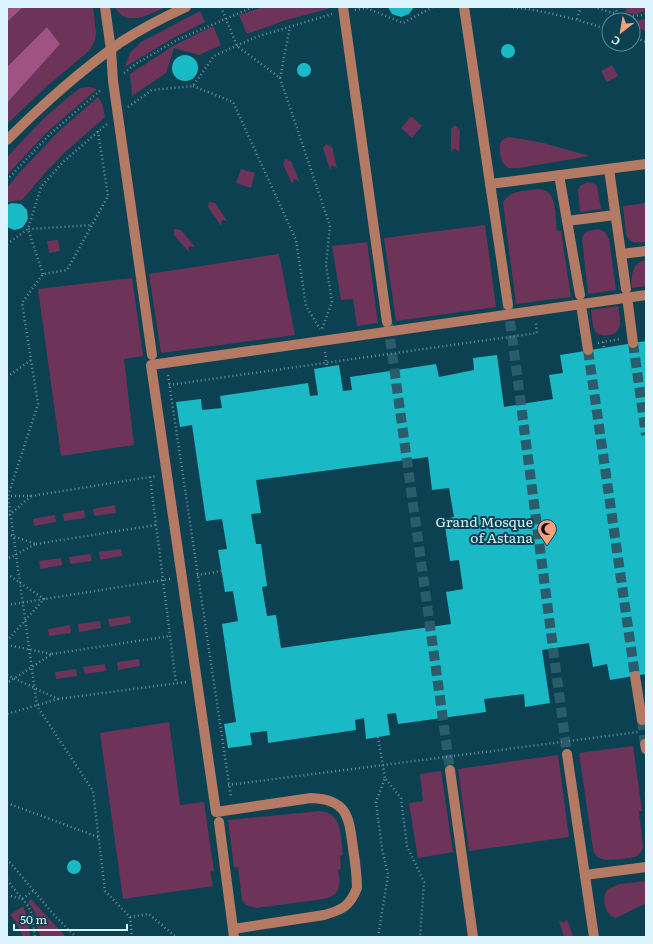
<svg xmlns="http://www.w3.org/2000/svg" width="653" height="944" viewBox="0 0 653 944" font-family="Literata,serif">
<style>
.green{fill:#6e3359}
.forest{fill:#9f5283}
.building{fill:#19b9c5;fill-rule:evenodd}
.lines{fill:none;stroke-linecap:round;stroke-linejoin:round}
.minor-tunnel{stroke:#2b5c6b;stroke-width:10;stroke-dasharray:10 5;stroke-linecap:butt}
.path{stroke:#67909d;stroke-width:2.5;stroke-dasharray:1 3;stroke-linecap:butt}
.minor{stroke:#b47a63;stroke-width:10}
.labels{text-anchor:middle;dominant-baseline:central;stroke-width:4;stroke-linejoin:round;paint-order:stroke}
.poi-label{font-size:14px;fill:#daf3fc;stroke:#0c4151;text-anchor:end}
</style>
<rect width="100%" height="100%" fill="#0c4151"/>
<g class="green">
<polygon points="23,7 93,7 96,33 95,40 90,50 46,87 7,124 7,103 60,44 47,27 7,67 7,22"/>
<path d="M115 7H167C151 13 126 29 115 7Z"/>
<polygon points="263,7 328,7 328,9 286,20 247,34 239,15"/>
<polygon points="627,7 646,7 646,11 636,14 625,13"/>
<polygon points="200,11 205,22 173,38 125,67 130,53 141,42"/>
<polygon points="646,19 646,31 633,26 633,21"/>
<polygon points="213,26 221,45 199,55 174,48 166,73 132,96 130,74 173,46"/>
<polygon points="612,65 618,76 607,82 601,71"/>
<polygon points="89,87 97,89 45,134 7,175 7,157 45,117 71,95 80,88"/>
<polygon points="98,97 102,103 105,117 65,152 45,173 22,200 7,202 7,188 20,172 58,132"/>
<polygon points="411,116 422,126 412,138 401,128"/>
<polygon points="455,125 460,130 459,152 455,148 451,152 451,129"/>
<path d="M510 137 543 143 590 156 519 168H508L503 163C499 153 496 138 510 137Z"/>
<polygon points="326,144 332,147 337,168 332,165 330,170 323,148"/>
<polygon points="285,159 291,161 299,181 294,179 292,184 283,164"/>
<polygon points="241,169 255,173 251,188 236,183"/>
<polygon points="588,182 595,184 597,186 601,209 580,212 578,190 581,185"/>
<path d="M539 189C558 190 555 217 557 231H561L571 297 516 304 503 203C508 190 526 191 539 189Z"/>
<polygon points="209,202 215,203 227,221 222,220 221,226 208,207"/>
<path d="M646 203V242C637 243 629 244 626 234L623 206Z"/>
<polygon points="485,225 496,307 396,321 384,238"/>
<polygon points="174,229 181,230 195,247 189,246 189,252 174,235"/>
<path d="M598 229 605 232 609 239 616 290 588 294 582 238C584 231 591 230 598 229Z"/>
<polygon points="58,240 60,251 49,253 47,241"/>
<polygon points="367,242 378,323 357,326 353,299 341,300 332,246"/>
<polygon points="279,254 295,335 161,353 149,274"/>
<path d="M646 260V286L632 288C631 276 631 263 646 260Z"/>
<polygon points="132,278 143,356 124,359 134,445 61,456 38,289"/>
<path d="M618 306C620 317 624 333 609 335 604 336 600 335 596 333L593 326 591 310Z"/>
<polygon points="115,505 116,513 94,516 93,509"/>
<polygon points="84,510 85,518 64,521 63,514"/>
<polygon points="55,515 56,522 34,526 33,519"/>
<polygon points="121,549 122,556 100,560 99,552"/>
<polygon points="90,554 92,561 70,564 69,557"/>
<polygon points="61,558 62,565 40,569 39,561"/>
<polygon points="130,616 131,623 110,627 108,619"/>
<polygon points="100,621 101,628 79,632 78,624"/>
<polygon points="70,625 71,633 49,636 48,629"/>
<polygon points="139,659 140,666 118,670 117,662"/>
<polygon points="105,664 106,671 85,674 83,667"/>
<polygon points="76,669 77,676 56,679 55,672"/>
<polygon points="169,722 180,805 204,802 214,871 210,872 213,886 123,899 100,733"/>
<path d="M633 746 642 811H639L643 848C641 851 640 854 637 856 633 858 626 858 622 859 610 860 596 863 593 849L579 753Z"/>
<polygon points="558,755 569,837 469,851 458,769"/>
<polygon points="441,771 453,852 418,858 409,803 423,801 420,774"/>
<path d="M320 811C343 813 340 837 343 855L340 856 341 869 338 870C341 885 341 895 324 899L256 908 246 905 242 900 238 867 234 868 228 820Z"/>
<path d="M646 881V903L616 918C604 915 601 897 608 889L619 884Z"/>
<polygon points="31,899 66,937 67,937 41,937 37,928 35,912 28,902"/>
<polygon points="23,906 28,918 30,937 23,937 16,922 10,915"/>
<polygon points="567,919 573,937 564,937 559,921 564,923"/>
</g>
<g class="forest">
<polygon points="7,7 23,7 7,22"/>
<polygon points="47,27 60,44 7,103 7,67"/>
</g>
<g class="building">
<polygon points="388,7 414,7 409,14 401,17 392,14"/>
<circle cx="508" cy="51" r="7"/>
<circle cx="185" cy="68" r="13"/>
<circle cx="304" cy="70" r="7"/>
<polygon points="12,203 21,204 27,210 28,219 23,227 19,229 14,230 7,227 7,205"/>
<path d="M646 341V674L610 680 607 664 593 667 589 643 542 650 550 703 525 707 524 694 484 699 486 712 398 724 396 713 387 714 390 735 366 739 364 718 355 720 356 730 268 743 267 731 250 733 252 745 228 748 224 724 236 722 222 624 238 621 233 591 225 592 218 550 227 549 222 519 206 521 192 425 180 427 176 402 201 399 202 410 222 408 220 396 308 383 310 396 318 395 314 369 339 365 343 391 352 390 350 377 436 364 439 377 474 370 473 358 497 355 504 407 553 399 549 375 563 373 560 355ZM428 457 432 490 449 488 454 517 444 519 450 561 459 560 463 589 446 592 451 624 281 648 276 615 267 616 262 587 267 586 261 544H256L251 514 261 513 256 480Z"/>
<circle cx="74" cy="867" r="7"/>
</g>
<g class="lines">
<g class="minor-tunnel">
<polyline points="508,306 567,754"/>
<polyline points="388,324 450,770"/>
<polyline points="633,343 646,435"/>
<polyline points="588,350 635,676"/>
<polyline points="642,720 645,744"/>
</g>
<g class="path">
<polyline points="221,7 237,46 280,78 290,27"/>
<path d="M509 7C543 10 577 19 609 30"/>
<path d="M594 7C611 12 628 19 646 14"/>
<polyline points="614,7 619,15 618,20"/>
<polyline points="355,10 366,8 403,23 433,7"/>
<polyline points="577,19 581,7"/>
<polyline points="633,37 646,42"/>
<polyline points="124,73 137,63 177,40 253,7"/>
<polyline points="280,78 330,226 326,264 332,302 322,329"/>
<polyline points="193,86 233,102 296,240 306,306 320,329"/>
<polyline points="128,107 152,90 193,86 214,56 256,37 332,14"/>
<polyline points="98,131 108,196 67,270 43,274 22,303 38,404 8,496 37,706 93,791 105,891 130,917 149,914 176,937"/>
<polyline points="7,180 50,134 102,89"/>
<polyline points="7,244 28,229 41,187 63,162 107,124"/>
<polyline points="43,274 28,229 92,225"/>
<polyline points="603,342 604,348"/>
<polyline points="598,343 620,339"/>
<polyline points="325,352 327,367"/>
<polyline points="168,375 231,797"/>
<polyline points="7,377 31,360"/>
<polyline points="169,385 537,333 536,323"/>
<polyline points="150,477 176,683"/>
<polyline points="7,496 31,496 7,517"/>
<polyline points="31,496 156,476"/>
<polyline points="7,534 36,544 7,559"/>
<polyline points="36,544 156,525"/>
<polyline points="7,574 44,599 7,641"/>
<polyline points="197,575 222,571"/>
<polyline points="7,605 170,579"/>
<polyline points="7,645 52,654 7,683"/>
<polyline points="52,654 170,636"/>
<polyline points="7,675 58,699 7,714"/>
<polyline points="58,699 186,682"/>
<polyline points="378,737 385,778"/>
<polyline points="569,741 638,732"/>
<polyline points="228,785 562,742"/>
<polyline points="7,803 98,837"/>
<polyline points="7,859 55,916 76,937"/>
<polyline points="7,880 28,906 32,914 35,937"/>
<polyline points="7,895 22,899 33,891"/>
<polyline points="130,917 132,937"/>
<polyline points="378,937 388,875 382,849 376,802 385,778 401,798 407,846 424,882 420,937"/>
</g>
<g class="minor">
<polyline points="105,7 111,50 113,81 152,355"/>
<polyline points="343,7 387,322"/>
<polyline points="464,7 508,305"/>
<path d="M7 140C42 105 80 71 121 42 141 29 164 17 186 7"/>
<polyline points="609,169 626,289"/>
<polyline points="559,175 580,295"/>
<polyline points="490,184 646,164"/>
<polyline points="567,221 615,215"/>
<polyline points="621,254 646,251"/>
<polyline points="628,304 633,343"/>
<polyline points="582,311 588,350"/>
<polyline points="635,676 642,720"/>
<polyline points="645,744 646,749"/>
<polyline points="567,754 594,937"/>
<polyline points="450,770 473,937"/>
<polyline points="219,822 234,937"/>
<polyline points="585,875 646,867"/>
<path d="M233 929 324 915C342 910 350 906 357 888 357 875 355 861 353 848 349 818 348 799 311 798L216 812 151 365 646 295"/>
</g>
</g>
<defs>
<symbol id="mosque-pin" viewBox="-11 -11 22 30"><path d="M0 17L-7.5 6A9.5 9.5 0 1 1 7.5 6Z" fill="#f2a07f" stroke="#0c4151"/><path d="M3.5-4.9A6 6 0 1 0 3.5 4.9A5 5 0 1 1 3.5-4.9Z" fill="#111"/></symbol>
</defs>
<g fill-rule="evenodd">
<use href="#mosque-pin" x="536" y="518" width="22" height="30"/>
</g>
<g class="labels">
<g class="poi-label">
<text x="533" y="521">Grand Mosque<tspan x="533" dy="16">of Astana</tspan></text>
</g>
</g>
<rect width="653" height="944" fill="none" stroke="#daf3fc" stroke-width="16"/>
<g transform="translate(621 32) rotate(211)"><circle r="19" fill="#0c4151" stroke="#5e8895"/>
<path d="M0-3L7 15L0 10L-7 15Z" fill="#f2a07f"/>
<text y="-6" font-size="11" font-weight="bold" text-anchor="middle" fill="#daf3fc">С</text>
</g>
<path d="M14 924v6h113v-6" fill="none" stroke="#daf3fc" stroke-width="2"/>
<text x="20" y="924" font-size="12" fill="#daf3fc" stroke="#0c4151" stroke-width="3" paint-order="stroke">50 m</text>
</svg>
